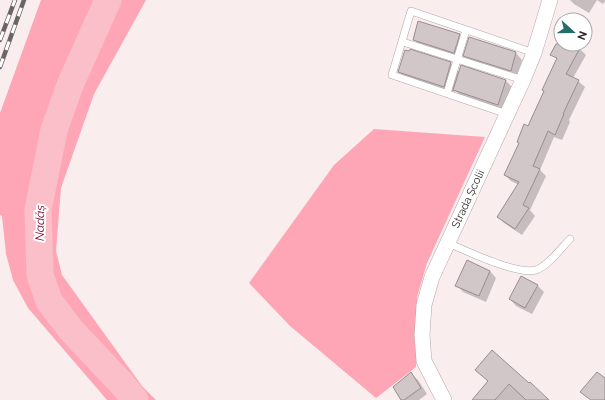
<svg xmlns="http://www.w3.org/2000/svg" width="605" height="400" viewBox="0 0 605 400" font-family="Raleway,sans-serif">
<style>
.green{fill:#ffa6b6}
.shadow{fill:#0003}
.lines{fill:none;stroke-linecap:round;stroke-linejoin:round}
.river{stroke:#fabfc9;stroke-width:27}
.building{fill:#d2c7c8;stroke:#988d8f}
.lane-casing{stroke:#b3a7a9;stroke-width:8}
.street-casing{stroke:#b3a7a9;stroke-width:16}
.lane{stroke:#fff;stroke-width:7}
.street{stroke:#fff;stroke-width:15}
.rail-casing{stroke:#6c6566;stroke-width:4.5}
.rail{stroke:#fff;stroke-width:3;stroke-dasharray:9;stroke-linecap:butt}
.labels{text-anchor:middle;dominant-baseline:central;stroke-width:4;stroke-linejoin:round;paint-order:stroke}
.street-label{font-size:11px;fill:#2a2626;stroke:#fff}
.water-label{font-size:12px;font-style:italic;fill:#821239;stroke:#fff}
</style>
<rect width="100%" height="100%" fill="#f9edee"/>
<g class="green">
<polygon points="41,0 146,0 94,94 61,188 56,251 62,275 142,386 156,400 107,400 28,308 13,280 6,254 2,216 0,215 0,113"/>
<polygon points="374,129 485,137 427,263 417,297 416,367 376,398 290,326 249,283 334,165"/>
</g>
<g class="shadow">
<polygon points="570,0 605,0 605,1 603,4 597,0 589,13 574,4"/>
<polygon points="459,34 466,41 460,59 420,46 414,39"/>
<polygon points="561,38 561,44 571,44 579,48 586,55 573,78 578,81 585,87 569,120 570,122 562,140 554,137 540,170 546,176 530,210 535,216 522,235 504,223 498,217 519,185 511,181 505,175 528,127 558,60 552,55"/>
<polygon points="470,39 516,53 522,60 517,77 471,62 465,56"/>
<polygon points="450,63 460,72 506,81 515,90 507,114 464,99 455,90 453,96 409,81 399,72"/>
<polygon points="467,262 490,271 496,278 486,302 463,292 457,285"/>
<polygon points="537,285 544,292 532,314 516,306 510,299"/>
<polygon points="476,370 548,400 473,400 489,382"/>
<polygon points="411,374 418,380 427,394 419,400 402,400"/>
</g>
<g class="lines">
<polyline class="river" points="108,0 70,85 54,130 38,210 40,275 49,301 71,330 122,384 135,400"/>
</g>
<g class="building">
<polygon points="418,21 460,34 454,53 413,40"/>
<polygon points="469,37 516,52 511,71 463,56"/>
<polygon points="556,44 573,44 580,48 566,74 579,80 563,114 564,114 555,135 548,131 533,166 540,169 523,205 529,208 515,229 497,217 519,182 504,175 519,143 517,142 524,124 528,126 544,91 542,90 557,58 550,55"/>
<polygon points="410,49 451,62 444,87 398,72 405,50 409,51"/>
<polygon points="461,65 506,80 498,105 453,90"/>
<polygon points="467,260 490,271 479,296 455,286"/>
<polygon points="521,276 538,285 525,308 509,299"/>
<polygon points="492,350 529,383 530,382 549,400 526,400 509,384 495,400 472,400 488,381 475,370"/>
<polygon points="411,372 421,388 404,400 401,400 393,387"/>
<polygon points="597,372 605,378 605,400 591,400 580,392"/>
</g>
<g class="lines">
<defs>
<g id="lane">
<polyline points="403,42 523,80"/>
<polyline points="447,93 466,30"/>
<polyline points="507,114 392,75 411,11 534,53"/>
<path d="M448 243C467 251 516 275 536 270 547 267 562 247 570 239"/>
</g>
<polyline id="street" points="444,400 424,361 422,335 424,305 432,277 523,80 534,53 550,0"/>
</defs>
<use href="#lane" class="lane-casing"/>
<use href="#street" class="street-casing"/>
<use href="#lane" class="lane"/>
<use href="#street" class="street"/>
<defs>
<g id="rail">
<polyline points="0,40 15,0"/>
<polyline points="0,67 24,0"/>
</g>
</defs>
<use href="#rail" class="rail-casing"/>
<use href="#rail" class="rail"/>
</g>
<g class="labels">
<g class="street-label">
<text transform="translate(468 199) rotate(-65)">Strada Școlii</text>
</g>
<g class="water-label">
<text transform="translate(40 223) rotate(-89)">Nadăș</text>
</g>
</g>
<g transform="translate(573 32) rotate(111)"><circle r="19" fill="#ffffff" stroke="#aaa8a8"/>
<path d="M0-3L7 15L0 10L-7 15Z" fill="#256e68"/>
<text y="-6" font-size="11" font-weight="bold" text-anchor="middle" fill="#2a2626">N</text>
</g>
</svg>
